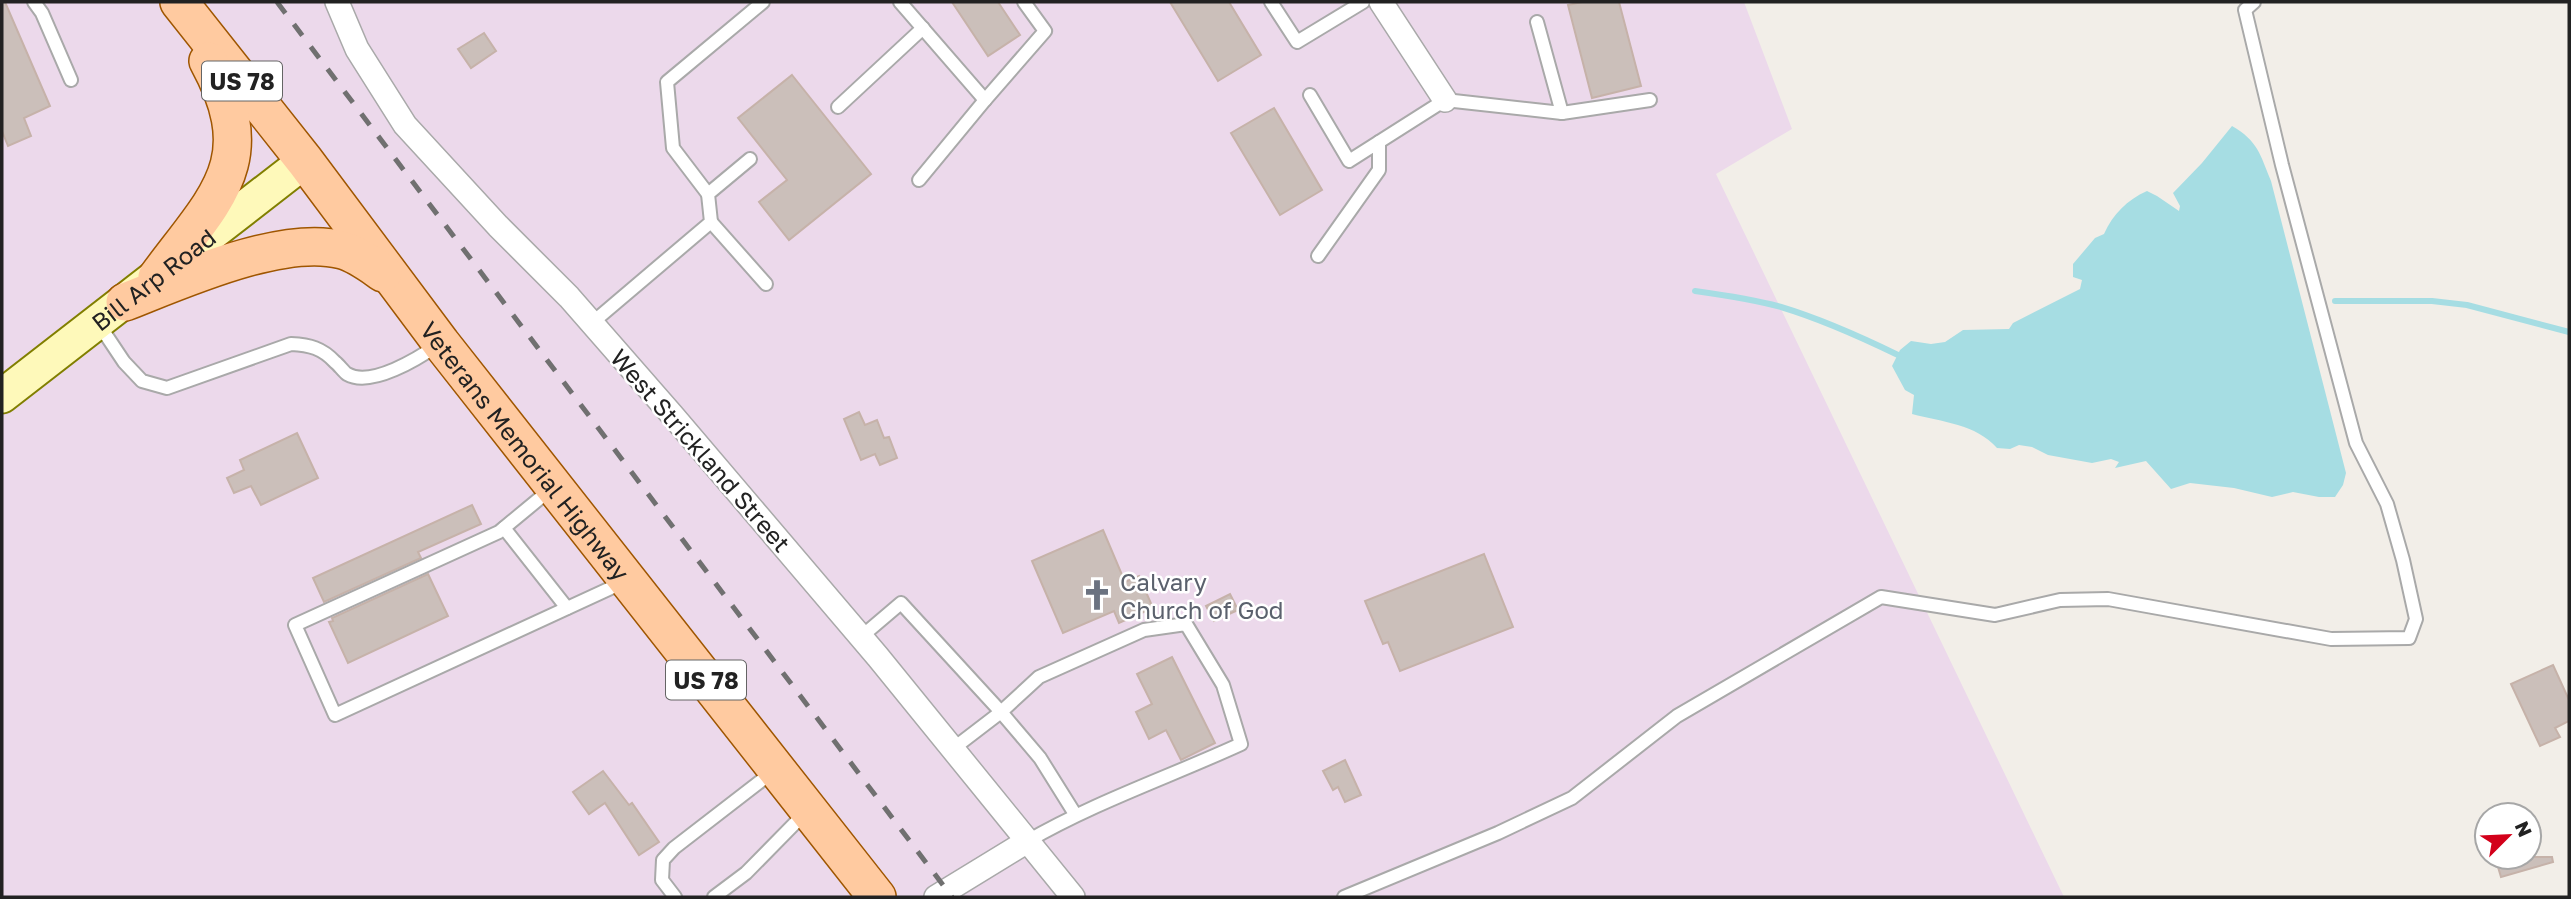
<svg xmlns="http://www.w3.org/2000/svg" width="2571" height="899" viewBox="0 0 2571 899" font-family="'Golos Text',sans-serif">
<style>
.industrial{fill:#ecd9eb}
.water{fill:#a6dde3}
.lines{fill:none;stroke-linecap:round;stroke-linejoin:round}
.stream{stroke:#a6dde3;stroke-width:6}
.building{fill:#cbbfba;stroke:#c6b2a9;stroke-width:2}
.service-casing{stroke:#a9a9a9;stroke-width:16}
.minor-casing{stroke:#a9a9a9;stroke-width:26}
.secondary-casing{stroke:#817f00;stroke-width:37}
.primary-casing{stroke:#9f5600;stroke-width:40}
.service{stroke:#fff;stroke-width:12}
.minor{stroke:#fff;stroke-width:23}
.secondary{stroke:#fef9ba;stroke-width:33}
.primary{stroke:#ffcaa0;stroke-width:37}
.rail{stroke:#707070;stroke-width:5;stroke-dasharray:14 14;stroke-linecap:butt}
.labels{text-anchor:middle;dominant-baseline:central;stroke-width:5;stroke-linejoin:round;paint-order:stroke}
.shield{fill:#fff;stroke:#646464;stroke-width:2}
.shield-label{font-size:23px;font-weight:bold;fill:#222}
.street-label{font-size:24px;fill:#222;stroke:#fff}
.worship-label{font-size:24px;fill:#5b616d;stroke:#fff;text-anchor:start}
</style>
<rect width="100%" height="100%" fill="#f2eee8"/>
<polygon class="industrial" points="2,2 1744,2 1792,129 1716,174 2064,897 2,897"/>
<path class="water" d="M2232 126C2258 141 2260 154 2271 181L2346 473 2343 485 2335 497H2319L2293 492 2272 497 2234 488 2190 483 2171 489 2146 461 2115 468 2119 462 2111 459 2092 463 2048 455 2032 447 2019 445 2010 449 1997 448C1976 424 1942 422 1912 414L1914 395 1905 390 1892 366 1900 350 1911 341 1931 344 1945 342 1963 330 2009 329 2013 323 2080 289 2082 280 2073 277V264L2095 238 2104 234C2113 214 2127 200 2147 191L2157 196 2179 211 2180 206 2173 193 2202 163Z"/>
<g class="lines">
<g class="stream">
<path d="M1695 291C1724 295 1753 299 1781 307 1821 319 1861 337 1898 355"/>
<polyline points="2335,301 2432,301 2467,305 2569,332"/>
</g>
</g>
<g class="building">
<polygon points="2,2 5,2 50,106 24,118 31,136 8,146 2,131"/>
<polygon points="952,2 998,2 1020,35 988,56"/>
<polygon points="1170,2 1229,2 1261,55 1218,81"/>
<polygon points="1582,2 1619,2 1641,86 1592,98 1568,5"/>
<polygon points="484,33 496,51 471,68 458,49"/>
<polygon points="792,75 871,174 789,240 759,202 787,180 738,118"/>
<polygon points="1274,108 1322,190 1280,215 1231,133"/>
<polygon points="859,412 865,425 877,420 884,438 889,437 897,458 880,465 875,454 861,460 844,419"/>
<polygon points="297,433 318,478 261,505 251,486 234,493 227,478 244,470 240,460"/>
<polygon points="472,505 481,524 418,552 421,558 324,602 313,578"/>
<polygon points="1103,530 1125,582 1139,576 1153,608 1119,623 1114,611 1063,633 1032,561"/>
<polygon points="1484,554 1513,627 1400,671 1388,642 1383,644 1365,601"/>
<polygon points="428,574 448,616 348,663 329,622 333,621 332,618"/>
<polygon points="1230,594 1238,610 1214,621 1206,606"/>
<polygon points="1172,657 1215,743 1181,760 1166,730 1149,739 1136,712 1152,704 1137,674"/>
<polygon points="2553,665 2569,700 2569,721 2555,728 2560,737 2540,746 2511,684"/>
<polygon points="1345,760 1361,795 1345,802 1338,787 1333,790 1323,771"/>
<polygon points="603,771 629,805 632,803 659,842 639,855 605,803 589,814 573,792"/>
<polygon points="2495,857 2552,857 2553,862 2501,877"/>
</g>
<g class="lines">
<defs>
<g id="service">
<polyline points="34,2 42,13 71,80"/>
<polyline points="900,2 985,100 1045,31 1024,2"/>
<polyline points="1271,2 1297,42 1363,2"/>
<polyline points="1310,95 1349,161 1445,100 1562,113 1537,22"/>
<polyline points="838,107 923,28"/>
<polyline points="1562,113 1650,100"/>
<polyline points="919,180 985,100"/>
<polyline points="708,194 673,148 667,82 763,2"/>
<polyline points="711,222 766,284"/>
<polyline points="1318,256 1379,170 1379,142"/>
<path d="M98 323 124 362 142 381 167 388 291 344C310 345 322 348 335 362 339 365 343 371 347 374 371 388 419 358 439 344"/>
<polyline points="592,323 711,222 708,194 750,159"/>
<polyline points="551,489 499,532 295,625 335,715 626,581"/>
<polyline points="504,528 567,608"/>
<polyline points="861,637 901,603 1001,712 1040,758 1075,814"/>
<path d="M954 748 1001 712 1039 677 1144 630 1186 624 1223 685 1241 744C1169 777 1095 802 1026 842"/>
<polyline points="675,897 662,880 663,860 674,848 775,770"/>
<polyline points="714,897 746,873 806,812"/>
<polyline points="1344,897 1498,833 1572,798 1677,716 1881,597 1995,615 2060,600 2108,599 2331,639 2409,638 2416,619 2403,560 2387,504 2356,443 2282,165 2245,10 2254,2"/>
</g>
<g id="minor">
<polyline points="337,2 357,49 405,125 498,226 569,297 673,416 878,657 1073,897"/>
<polyline points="1381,2 1445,100"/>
<polyline points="936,897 1026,842"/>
</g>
<g id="secondary">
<path id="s1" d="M2 396 305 161"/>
</g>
<g id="primary">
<path id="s2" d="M179 2 305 161 441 343 877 897"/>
<path d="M157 277C216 197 263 162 208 61"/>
<path d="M125 302C181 280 283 234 342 250 357 254 370 264 383 273"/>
</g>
</defs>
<use href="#service" class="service-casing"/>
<use href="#minor" class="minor-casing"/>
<use href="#secondary" class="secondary-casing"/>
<use href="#primary" class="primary-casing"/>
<use href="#service" class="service"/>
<use href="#minor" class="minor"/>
<use href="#secondary" class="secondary"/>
<use href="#primary" class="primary"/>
<polyline class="rail" points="277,2 952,897"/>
</g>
<defs>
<symbol id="church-bare" viewBox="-9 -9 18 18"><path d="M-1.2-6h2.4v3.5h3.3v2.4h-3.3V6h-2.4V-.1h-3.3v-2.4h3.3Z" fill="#6b7280" stroke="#fff" stroke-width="2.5" paint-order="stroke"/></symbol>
</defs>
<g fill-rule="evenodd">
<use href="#church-bare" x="1075" y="573" width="44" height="44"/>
</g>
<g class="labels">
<g class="shield">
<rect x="202" y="61.5" width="80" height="39" rx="5"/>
<rect x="666" y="660.5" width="80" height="39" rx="5"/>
</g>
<g class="shield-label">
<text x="242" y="81">US 78</text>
<text x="706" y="680">US 78</text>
</g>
<g class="street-label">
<text stroke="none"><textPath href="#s1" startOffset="191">Bill Arp Road</textPath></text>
<text transform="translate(701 450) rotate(49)">West Strickland Street</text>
<text stroke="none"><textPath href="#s2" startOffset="567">Veterans Memorial Highway</textPath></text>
</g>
<g class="worship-label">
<text x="1120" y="581">Calvary<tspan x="1120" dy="28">Church of God</tspan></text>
</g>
</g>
<rect width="2571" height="899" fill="none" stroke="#222222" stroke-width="7"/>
<g transform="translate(2508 836) rotate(66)"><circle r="33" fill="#ffffff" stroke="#a7a7a7" stroke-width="2"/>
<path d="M0-5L12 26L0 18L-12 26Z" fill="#d3001a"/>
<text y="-10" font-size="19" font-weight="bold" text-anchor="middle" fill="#222222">N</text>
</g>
</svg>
